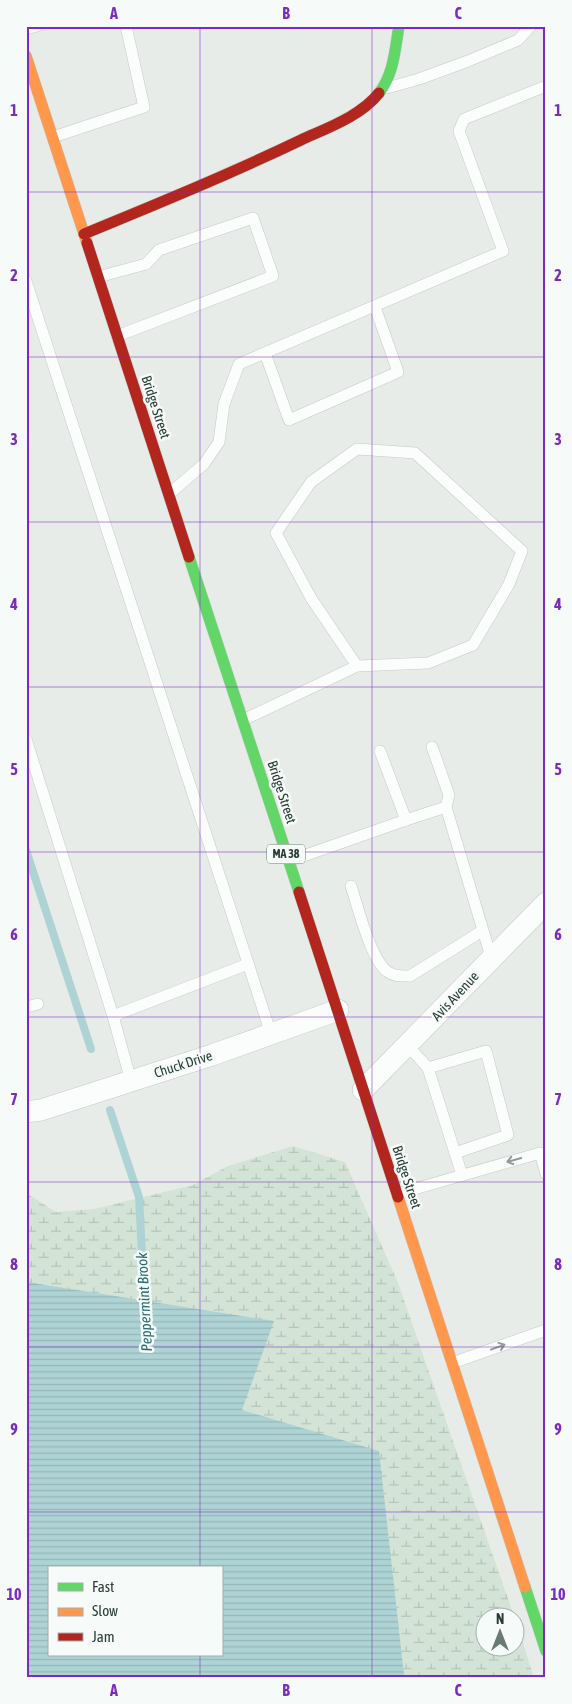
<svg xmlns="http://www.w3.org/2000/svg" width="572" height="1704" viewBox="0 0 572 1704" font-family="'Asap Condensed',sans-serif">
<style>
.wetland{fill:url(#wetland-marsh);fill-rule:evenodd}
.water{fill:url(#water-rules);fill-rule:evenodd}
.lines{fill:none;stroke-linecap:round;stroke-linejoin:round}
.stream{stroke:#aed3d4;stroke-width:8}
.lane-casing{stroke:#c4c9c6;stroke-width:12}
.street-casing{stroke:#c4c9c6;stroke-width:22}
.fast-casing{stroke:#c4cac7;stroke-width:12}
.slow-casing{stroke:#c4cac7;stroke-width:12}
.jam-casing{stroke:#c4cac7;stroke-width:12}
.lane{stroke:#fbfcfc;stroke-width:11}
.street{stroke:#fbfcfc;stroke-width:21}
.fast{stroke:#63d668;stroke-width:11}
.slow{stroke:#ff974d;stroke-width:11}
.jam{stroke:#b3261e;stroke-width:11}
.oneway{stroke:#919c98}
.grid{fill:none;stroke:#7b2cbf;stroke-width:1;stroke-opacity:0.55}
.labels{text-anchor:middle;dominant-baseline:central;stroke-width:5;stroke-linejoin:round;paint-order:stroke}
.shield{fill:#f6faf8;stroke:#657670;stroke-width:1}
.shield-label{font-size:12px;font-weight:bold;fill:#273d35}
.street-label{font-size:14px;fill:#273d35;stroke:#f6faf8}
.water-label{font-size:15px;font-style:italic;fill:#276e73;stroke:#f6faf8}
.neatline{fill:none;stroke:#7b2cbf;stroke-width:2}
.grid-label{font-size:16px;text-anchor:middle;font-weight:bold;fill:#7b2cbf}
</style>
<defs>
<pattern id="wetland-marsh" width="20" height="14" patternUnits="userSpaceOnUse" patternTransform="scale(1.25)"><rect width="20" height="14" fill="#d3e3d6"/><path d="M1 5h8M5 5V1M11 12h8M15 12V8" fill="none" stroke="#b5c4b8"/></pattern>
<pattern id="water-rules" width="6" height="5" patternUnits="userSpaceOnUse" patternTransform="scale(1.25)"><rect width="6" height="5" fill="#aed3d4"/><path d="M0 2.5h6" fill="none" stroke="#96b6b7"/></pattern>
</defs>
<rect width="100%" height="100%" fill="#e7ece9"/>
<path class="wetland" d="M293 1146 345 1162 398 1283 514 1616H484V1646H514L515 1618 534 1678H26V1193L56 1212 94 1209 193 1185 228 1166ZM49 1568H221V1655H49Z"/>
<path class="water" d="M26 1282 274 1321 242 1410 379 1451 404 1675 401 1678H26ZM49 1568H221V1655H49Z"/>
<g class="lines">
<g class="stream">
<polyline points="26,850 91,1049"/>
<polyline points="110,1110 139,1197 145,1311"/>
</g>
<defs>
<g id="lane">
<polyline points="26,29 37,26"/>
<polyline points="387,88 419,79 468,61 518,40 531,26"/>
<polyline points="53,137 144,107 126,26"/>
<polyline points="98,277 146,264 159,250 253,218 273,276 117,336"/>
<polyline points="26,281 271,1034"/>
<polyline points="265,353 289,420 398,372 375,307"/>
<polyline points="169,494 204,464 219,442 224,404 239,364 503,251 459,131 464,119 546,86"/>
<polyline points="243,720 357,666 428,663 473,645 509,584 522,551 415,453 357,449 311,482 276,533 311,598 357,666"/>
<polyline points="26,739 113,1016 131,1081"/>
<polyline points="432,747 449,795 446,807"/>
<polyline points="380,751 406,820"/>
<polyline points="289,861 406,820 446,807 491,957"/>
<path d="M351 886C358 907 371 961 388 972 395 977 402 976 410 976L482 931"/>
<polyline points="26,1007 38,1004"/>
<polyline points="113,1016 248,964"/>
<polyline points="408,1046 428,1068 462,1175"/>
<polyline points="428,1068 486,1051 508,1135 455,1153"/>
<polyline points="397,1194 540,1153 546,1174"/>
<polyline points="452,1363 546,1330"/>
</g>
<g id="street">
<polyline points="363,1090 546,903"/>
<polyline points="26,1112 41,1110 212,1055 338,1010"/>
</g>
<g id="fast">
<path d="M379 93C394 74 395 49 399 26"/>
<polyline points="189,557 299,892"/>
<polyline points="525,1587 546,1651"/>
</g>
<g id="slow">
<polyline points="26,56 87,243"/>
<polyline points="398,1197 525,1587"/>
</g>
<g id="jam">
<path d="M84 234C157 204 230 174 301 140 327 128 361 116 379 93"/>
<polyline points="87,243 189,557"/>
<polyline points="299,892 398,1197"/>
</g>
</defs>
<use href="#lane" class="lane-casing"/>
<use href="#street" class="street-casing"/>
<use href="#fast" class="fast-casing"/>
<use href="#slow" class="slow-casing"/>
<use href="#jam" class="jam-casing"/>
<use href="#lane" class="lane"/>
<use href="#street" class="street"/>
<use href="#fast" class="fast"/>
<use href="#slow" class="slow"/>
<use href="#jam" class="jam"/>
</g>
<defs><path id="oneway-shaft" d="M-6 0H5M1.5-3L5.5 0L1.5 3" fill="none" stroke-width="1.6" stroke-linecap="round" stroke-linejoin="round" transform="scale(1.25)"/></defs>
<g class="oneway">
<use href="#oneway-shaft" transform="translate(514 1160) rotate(164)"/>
<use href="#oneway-shaft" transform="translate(498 1347) rotate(-20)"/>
</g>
<path class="grid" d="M200 26V1568M372 26V1678M26 192H546M26 357H546M26 522H546M26 687H546M26 852H546M26 1017H546M26 1182H546M26 1347H546M26 1512H546M200 1655V1678"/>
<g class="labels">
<rect class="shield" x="267" y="844.5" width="38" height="19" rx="4"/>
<g class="shield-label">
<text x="286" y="854">MA 38</text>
</g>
<g class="street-label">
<text transform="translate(156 407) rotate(72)">Bridge Street</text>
<text transform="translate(282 792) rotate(72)">Bridge Street</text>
<text transform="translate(455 996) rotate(-47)">Avis Avenue</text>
<text transform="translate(183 1064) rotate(-18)">Chuck Drive</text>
<text transform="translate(407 1177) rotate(72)">Bridge Street</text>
</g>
<g class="water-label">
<text transform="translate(144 1302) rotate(-93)">Peppermint Brook</text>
</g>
</g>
<rect width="572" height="1704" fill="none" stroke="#f6faf8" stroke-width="55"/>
<rect x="48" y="1566" width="175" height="90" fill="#f6faf8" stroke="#a3aeaa"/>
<rect x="58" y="1583" width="25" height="8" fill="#63d668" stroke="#a3aeaa"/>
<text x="92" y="1592" font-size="15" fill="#273d35">Fast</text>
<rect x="58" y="1608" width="25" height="8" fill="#ff974d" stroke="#a3aeaa"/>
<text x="92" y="1616" font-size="15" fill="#273d35">Slow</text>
<rect x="58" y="1633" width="25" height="8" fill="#b3261e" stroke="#a3aeaa"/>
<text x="92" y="1642" font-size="15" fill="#273d35">Jam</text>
<g transform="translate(500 1632)"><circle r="24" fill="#f6faf8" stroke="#a3aeaa"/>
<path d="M0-4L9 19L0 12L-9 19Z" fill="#6a7a74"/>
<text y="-8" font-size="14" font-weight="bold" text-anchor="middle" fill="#273d35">N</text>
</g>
<rect x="28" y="28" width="516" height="1648" class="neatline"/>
<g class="grid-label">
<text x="114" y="19">A</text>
<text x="286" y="19">B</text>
<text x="458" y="19">C</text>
<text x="14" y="116">1</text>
<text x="558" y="116">1</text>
<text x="14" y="281">2</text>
<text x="558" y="281">2</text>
<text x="14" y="445">3</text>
<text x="558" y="445">3</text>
<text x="14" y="610">4</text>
<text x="558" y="610">4</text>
<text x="14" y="775">5</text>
<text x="558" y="775">5</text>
<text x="14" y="940">6</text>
<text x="558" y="940">6</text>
<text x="14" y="1105">7</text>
<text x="558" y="1105">7</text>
<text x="14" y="1270">8</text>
<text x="558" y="1270">8</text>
<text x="14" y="1435">9</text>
<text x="558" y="1435">9</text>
<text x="14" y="1600">10</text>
<text x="558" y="1600">10</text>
<text x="114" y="1696">A</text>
<text x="286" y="1696">B</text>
<text x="458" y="1696">C</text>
</g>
</svg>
